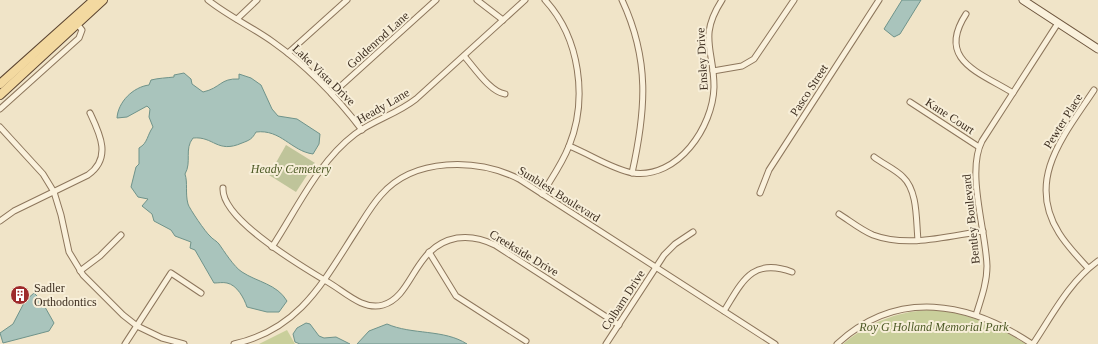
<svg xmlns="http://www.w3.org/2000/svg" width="1098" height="344" viewBox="0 0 1098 344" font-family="Georgia,serif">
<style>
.green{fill:#c9cf9b}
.cemetery{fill:#bfc49a}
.water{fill:#a9c4bc;stroke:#6f938a}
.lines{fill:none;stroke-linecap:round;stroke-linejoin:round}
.minor-casing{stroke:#8d765c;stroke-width:7}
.secondary-casing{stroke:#6f573f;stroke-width:9}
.primary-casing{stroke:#5b4430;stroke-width:10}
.minor{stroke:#faf1dc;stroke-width:5}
.secondary{stroke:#faf1dc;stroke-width:7}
.primary{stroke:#f3d9a0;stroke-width:8}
.labels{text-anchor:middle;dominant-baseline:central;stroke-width:4;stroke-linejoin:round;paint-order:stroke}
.street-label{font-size:12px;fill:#3d2e20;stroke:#f7eed8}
.park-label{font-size:12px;font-style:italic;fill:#4d5a26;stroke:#f7eed8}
.poi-label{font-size:12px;fill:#3d2e20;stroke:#f7eed8;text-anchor:start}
</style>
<rect width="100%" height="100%" fill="#f0e4c8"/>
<g class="green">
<path d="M928 310C965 311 995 325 1026 344H843C868 323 896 312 928 310Z"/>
<polygon points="287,330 295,344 259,344"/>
</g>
<polygon class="cemetery" points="286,145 315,163 296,192 269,175"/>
<g class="water">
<polygon points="902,0 921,0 900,34 894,37 884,29"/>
<path d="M184 73 191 79 192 84 203 92C221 88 220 78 239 79V74L251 78 261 85 272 109 278 116 297 119 320 134 319 144 313 154C291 151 281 129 256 132 252 139 250 140 242 143 217 154 214 136 193 138 184 149 192 162 185 174 188 183 185 193 188 204 189 208 206 233 210 236 212 239 217 241 219 244 224 251 234 267 242 272 257 282 277 284 287 301L279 312H267L247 307C244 298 237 285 227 283 223 282 218 283 214 283L195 250 190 248 191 242 175 236 171 230 154 221 152 214 142 206 148 199 138 197 131 187 136 167 139 164V148C148 143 147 135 153 127L149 117 150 109 147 106 127 117 117 118C118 102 133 87 149 85L151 80C159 78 166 78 174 77V75Z"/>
<polygon points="34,293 41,300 54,323 49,331 3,343 0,333 13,324 25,301"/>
<polygon points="306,323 310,324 319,336 324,338 336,337 350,344 300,344 295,342 293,334 297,328"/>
<path d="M387 324C412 335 444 329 467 344H357L369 331Z"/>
</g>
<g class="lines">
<defs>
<g id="minor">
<path d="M208 0C228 16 252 27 273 42 307 66 336 96 362 130"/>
<polyline points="477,0 503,20"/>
<path d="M622 0C650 60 646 110 632 173"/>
<path d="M966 14C936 60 979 72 1013 93"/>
<polyline points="237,19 257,0"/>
<polyline points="288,53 347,0"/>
<path d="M464 56C474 67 490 92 505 94"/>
<polyline points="713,71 742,66 754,59 794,0"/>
<polyline points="332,94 436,0"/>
<polyline points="910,102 979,147"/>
<polyline points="0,109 79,38 82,30 78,25"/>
<polyline points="0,127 43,174 54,192 61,215 69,252 83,275 123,315 137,326 162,338 184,344"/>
<path d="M569 146C590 154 611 169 633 173 678 179 713 127 714 87 714 49 698 37 722 0"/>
<path d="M874 157C883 164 895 169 903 177 918 191 916 221 918 240"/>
<path d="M223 188C221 219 301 266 326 281 343 290 362 311 383 305 414 296 413 246 457 238 471 236 483 239 495 245L619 325"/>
<polyline points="760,193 769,170 879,0"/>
<path d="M542 194C551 179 562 164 569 146 588 99 580 38 545 0"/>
<path d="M839 214C850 221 861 230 873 235 908 248 948 236 983 231"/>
<path d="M0 221 14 211 88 175C112 158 100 134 90 113"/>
<path d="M272 247C297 209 318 162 355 134 374 120 397 114 416 99L525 0"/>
<polyline points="429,252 456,296 526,341"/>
<path d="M1088 268C1078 257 1067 246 1059 233 1025 179 1065 134 1094 90"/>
<polyline points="80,271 100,256 121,235"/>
<path d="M724 311C742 282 752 257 792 272"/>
<path d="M976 315C981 299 987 283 987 266 986 231 966 172 982 141L1058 23"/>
<polyline points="125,344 171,273 201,293"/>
<path d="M234 344C301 329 324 280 358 228 365 217 372 205 381 195 414 157 477 158 519 179L775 344"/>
<polyline points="606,344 664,255 675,244 693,232"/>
<path d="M837 344C898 288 969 302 1032 344"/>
<path d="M1033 344C1053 314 1069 282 1098 261"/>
</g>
<polyline id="secondary" points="1023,0 1098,49"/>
<g id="primary">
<polyline points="0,84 94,0"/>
<polyline points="0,95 103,0"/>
</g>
</defs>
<use href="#minor" class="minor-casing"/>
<use href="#secondary" class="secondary-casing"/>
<use href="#primary" class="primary-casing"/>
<use href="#minor" class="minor"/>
<use href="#secondary" class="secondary"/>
<use href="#primary" class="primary"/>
</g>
<defs>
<symbol id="building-disc" viewBox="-11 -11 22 22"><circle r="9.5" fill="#9e2a2b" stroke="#f7eed8"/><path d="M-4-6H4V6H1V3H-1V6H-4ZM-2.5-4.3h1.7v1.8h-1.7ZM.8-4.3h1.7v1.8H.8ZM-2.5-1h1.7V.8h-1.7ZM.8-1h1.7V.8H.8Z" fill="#fff"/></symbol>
</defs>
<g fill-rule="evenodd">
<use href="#building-disc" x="9" y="284" width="22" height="22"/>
</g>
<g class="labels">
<g class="street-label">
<text transform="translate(378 40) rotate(-42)">Goldenrod Lane</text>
<text transform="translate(702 59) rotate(-93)">Ensley Drive</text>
<text transform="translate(324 75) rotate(44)">Lake Vista Drive</text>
<text transform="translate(809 90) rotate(-57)">Pasco Street</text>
<text transform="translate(383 106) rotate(-30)">Heady Lane</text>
<text transform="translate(950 116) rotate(33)">Kane Court</text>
<text transform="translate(1063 121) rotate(-58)">Pewter Place</text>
<text transform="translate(559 194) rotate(32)">Sunblest Boulevard</text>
<text transform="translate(971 219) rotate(-96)">Bentley Boulevard</text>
<text transform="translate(524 253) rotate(31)">Creekside Drive</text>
<text transform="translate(623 300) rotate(-57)">Colbarn Drive</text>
</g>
<g class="park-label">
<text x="291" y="169">Heady Cemetery</text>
<text x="934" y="327">Roy G Holland Memorial Park</text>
</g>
<g class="poi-label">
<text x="34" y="288">Sadler<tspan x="34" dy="14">Orthodontics</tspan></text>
</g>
</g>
</svg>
